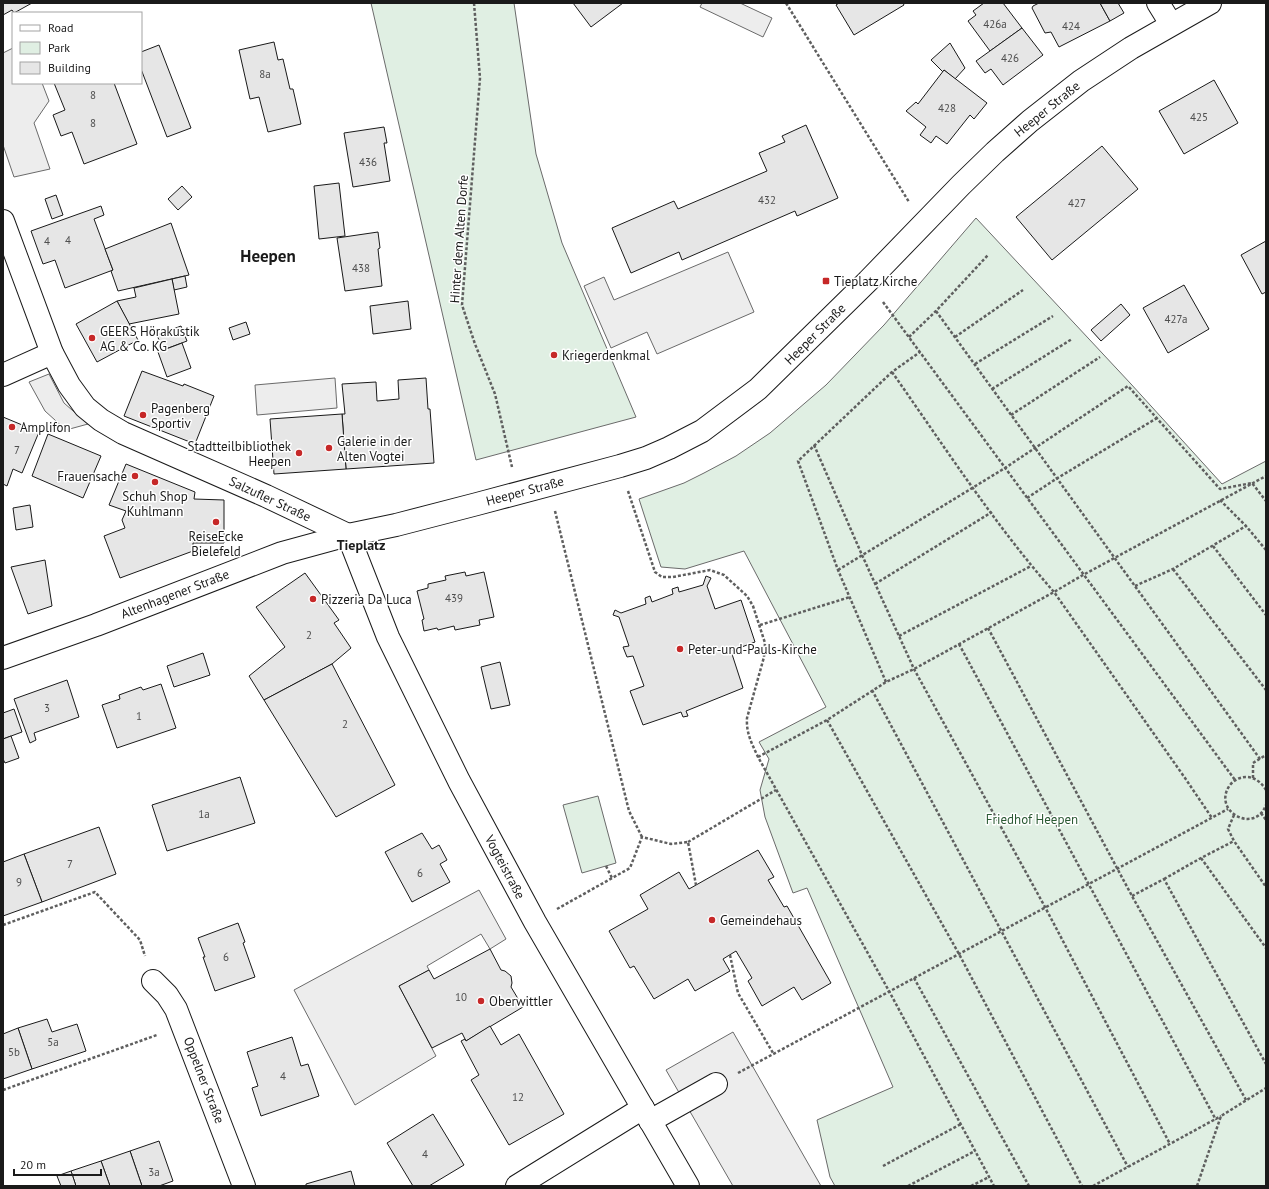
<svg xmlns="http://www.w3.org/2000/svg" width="1269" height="1189" viewBox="0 0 1269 1189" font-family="'PT Sans',sans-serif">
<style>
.green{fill:#e0efe3;stroke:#6a6a6a}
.parking{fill:#ededed;stroke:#6a6a6a}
.building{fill:#e6e6e6;stroke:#1a1a1a}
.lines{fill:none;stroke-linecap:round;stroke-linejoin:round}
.minor-casing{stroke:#1a1a1a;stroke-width:24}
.major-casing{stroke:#1a1a1a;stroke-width:24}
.path{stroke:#5f5f5f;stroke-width:2.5;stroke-dasharray:3 2;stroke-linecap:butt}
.minor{stroke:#fff;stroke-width:22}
.major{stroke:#fff;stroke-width:22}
.poi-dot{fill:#c62828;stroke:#fff;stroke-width:1.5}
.labels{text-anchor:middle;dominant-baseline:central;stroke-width:3;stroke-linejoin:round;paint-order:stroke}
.number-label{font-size:11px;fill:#4d4d4d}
.street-label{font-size:13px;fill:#1a1a1a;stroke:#fff}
.poi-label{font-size:13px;fill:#1a1a1a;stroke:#fff;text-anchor:start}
.park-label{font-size:13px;fill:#2b5a34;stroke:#fff}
.neighbourhood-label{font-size:14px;font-weight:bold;fill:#1a1a1a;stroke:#fff}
.district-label{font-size:17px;font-weight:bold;fill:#1a1a1a;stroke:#fff}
</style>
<rect width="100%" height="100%" fill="#fff"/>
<g class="green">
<polygon points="371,3 514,3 536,154 562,243 636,417 476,460"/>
<polygon points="976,218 1131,384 1222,484 1266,461 1266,1186 835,1186 830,1177 817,1120 893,1087 807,888 793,893 765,817 760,790 769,759 759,742 826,707 744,551 685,569 661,567 639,499 684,483 704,473 736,456 770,433 826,385 884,325"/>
<polygon points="598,796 616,863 582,873 563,805"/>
</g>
<g class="parking">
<polygon points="702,3 740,3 772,18 763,37 700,7"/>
<polygon points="13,48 13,83 42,83 49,101 34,123 50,169 14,177 3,145 3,53"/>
<polygon points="728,252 754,312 657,354 647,332 611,348 584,286 604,277 614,300"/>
<polygon points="49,374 64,403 88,424 66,430 45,411 29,382"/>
<polygon points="335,378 337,408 257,415 255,385"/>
<polygon points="479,890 506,939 490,949 481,934 427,966 429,970 399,986 436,1056 355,1105 294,990"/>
<polygon points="733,1032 821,1186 733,1186 666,1070"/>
</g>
<g class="building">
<polygon points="3,3 32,3 14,13 12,10 3,15"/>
<polygon points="573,3 623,3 591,27"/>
<polygon points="839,3 903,3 904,5 854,35 836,5"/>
<polygon points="984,3 1003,3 1022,28 990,51 968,21 976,15 973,11"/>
<polygon points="1039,3 1100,3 1110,21 1059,47 1051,32 1045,33 1032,8 1033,6"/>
<polygon points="1100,3 1118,3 1124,13 1110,21"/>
<polygon points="1022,28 1043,55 1003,85 991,69 985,73 976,61"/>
<polygon points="274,42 278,60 283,59 290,89 293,89 301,124 268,132 259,97 250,99 239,50"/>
<polygon points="950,43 965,68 955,79 944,70 943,72 931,60"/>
<polygon points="159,45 191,128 167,137 141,69 141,52"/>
<polygon points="944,70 987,103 974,119 970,115 947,144 936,136 931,143 920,135 926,127 906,111 916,102 918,104"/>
<polygon points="1214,80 1238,123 1184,154 1159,111"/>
<polygon points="54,83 114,83 137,144 84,164 72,132 61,136 53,115 65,110"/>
<polygon points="806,125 838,198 797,216 795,211 682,260 679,252 631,273 612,228 674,201 678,209 767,171 759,153 785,142 782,136"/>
<polygon points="384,127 387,143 384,143 390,181 353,187 344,133"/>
<polygon points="1102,146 1138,189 1052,260 1016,217"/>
<polygon points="339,183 345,236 319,239 314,186"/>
<polygon points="182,186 192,197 178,210 168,199"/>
<polygon points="56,195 63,215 52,219 45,199"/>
<polygon points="101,206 104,215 94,219 113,270 65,288 55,260 43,264 31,231"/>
<polygon points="171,223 189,275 118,291 111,271 113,270 105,249"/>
<polygon points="378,232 380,248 378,249 382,286 345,291 337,238"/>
<polygon points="1266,241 1266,292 1262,294 1241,255"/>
<polygon points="185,276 187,287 174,290 172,279"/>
<polygon points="172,279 179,314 129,324 117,301 136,297 134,288"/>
<polygon points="1184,285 1209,329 1168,353 1143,308"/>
<polygon points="117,301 138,340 97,362 76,324"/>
<polygon points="408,301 411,329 373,334 370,306"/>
<polygon points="1121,304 1130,315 1101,341 1091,330"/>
<polygon points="246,322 250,334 233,340 229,328"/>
<polygon points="181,326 187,341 163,350 157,335"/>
<polygon points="182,343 191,368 167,377 158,352"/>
<polygon points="142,371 183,386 184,384 214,396 195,444 124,416"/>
<polygon points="426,378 428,409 430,409 434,463 346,469 342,414 345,414 342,384 376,382 377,401 399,399 398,380"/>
<polygon points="342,414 346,469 274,474 270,419"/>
<polygon points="3,417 39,432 22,473 13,469 7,486 3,484"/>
<polygon points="48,434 101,456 83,498 32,476"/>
<polygon points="126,464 195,492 194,499 224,500 224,543 193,543 193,551 120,578 104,536 125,528 122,520 126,511 109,505"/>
<polygon points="30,505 33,527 16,530 13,508"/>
<polygon points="45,560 52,606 28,614 11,567"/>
<polygon points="465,572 466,576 484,572 494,617 479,620 480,625 455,630 454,626 438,630 437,628 424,631 422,620 424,619 417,591 428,588 428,584 446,580 445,576"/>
<polygon points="305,573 339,620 334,623 351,648 332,664 264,700 249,676 285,647 256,607"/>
<polygon points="706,576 711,578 707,586 715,609 741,600 755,642 731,651 743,688 686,711 688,716 683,717 681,712 643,725 630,691 644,686 633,656 627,657 623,647 629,646 619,617 613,615 615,610 621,613 646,604 645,598 650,596 652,602 673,594 672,589 678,587 679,592 703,585"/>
<polygon points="203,653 210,675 174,687 167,666"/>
<polygon points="500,662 510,705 491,709 481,667"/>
<polygon points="332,664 395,785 336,817 264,700"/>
<polygon points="67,680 79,717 34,733 36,740 30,743 14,699"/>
<polygon points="161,684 176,728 117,748 102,705 120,699 119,695 141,687 143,690"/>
<polygon points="14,709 22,732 3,739 3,713"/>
<polygon points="11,736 19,758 5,763 3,759 3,739"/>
<polygon points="240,777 255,823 167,851 152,805"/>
<polygon points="99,827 116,874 42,902 24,854"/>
<polygon points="422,833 432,849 439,845 447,860 440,864 450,882 412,902 385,852"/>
<polygon points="758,850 774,877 768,880 784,907 787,906 831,983 802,1000 794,987 762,1006 748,981 752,978 736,951 723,959 730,971 695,991 688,979 654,999 634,966 630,968 609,931 648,909 640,895 679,872 689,889"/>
<polygon points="24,854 42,902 3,916 3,862"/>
<polygon points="238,923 245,942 243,943 255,977 215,991 203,957 205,957 198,938"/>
<polygon points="490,949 501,970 505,971 511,976 512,983 511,987 523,1007 466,1041 462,1033 432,1048 399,986 429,970 434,979"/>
<polygon points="47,1019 52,1032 77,1024 86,1051 32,1069 18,1028"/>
<polygon points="490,1026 501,1045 519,1034 564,1114 509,1145 471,1080 479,1075 461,1041 465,1039 466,1041"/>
<polygon points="18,1028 32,1069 3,1079 3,1034"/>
<polygon points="292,1037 301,1066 308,1064 319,1096 261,1116 252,1088 258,1086 247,1052"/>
<polygon points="433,1114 464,1165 429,1186 413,1186 387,1143"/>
<polygon points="159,1141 173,1181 159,1186 142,1186 130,1151"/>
<polygon points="130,1151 142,1186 110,1186 101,1161"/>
<polygon points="101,1161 110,1186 76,1186 71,1171"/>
<polygon points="71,1171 76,1186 61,1186 57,1176"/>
<polygon points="351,1171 355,1186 306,1186 306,1184"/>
</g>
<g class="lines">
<defs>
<g id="minor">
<polyline points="1158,3 1171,24"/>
<polyline points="3,221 52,353 69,385 85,407 101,420 123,433 266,496 348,535 388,637 459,781 535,922 688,1186"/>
<polyline points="3,375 52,353"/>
<polyline points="153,981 167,995 176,1009 244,1186"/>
<polyline points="650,1121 716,1084"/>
<polyline points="517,1186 643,1108"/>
</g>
<polyline id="major" points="3,658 96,625 282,553 348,535 396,525 477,504 620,466 646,458 669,448 702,431 758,389 868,281 961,185 995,152 1030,121 1081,81 1131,48 1210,3"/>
</defs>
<use href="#minor" class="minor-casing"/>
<use href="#major" class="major-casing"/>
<g class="path">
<polyline points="474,3 480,78 462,305 475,344 495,394 512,467"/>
<polyline points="786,3 909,202"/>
<polyline points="883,302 1235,780"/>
<polyline points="936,311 1260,759"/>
<polyline points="909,337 936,311 988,255"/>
<polyline points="955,337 1023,290"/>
<polyline points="975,364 1053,316"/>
<path d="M892 372C944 446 995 525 1054 592L1185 778 1212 818"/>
<polyline points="992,389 1072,339"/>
<polyline points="1011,415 1100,357"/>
<polyline points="814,445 862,555 914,669 1045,907 1170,1144"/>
<path d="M628 491 655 572 662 577H673L710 570 724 575 747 596 753 606 765 643 764 657 747 718C746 733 752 744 758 757L889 991 994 1186"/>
<polyline points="1027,498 1056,479 1157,418"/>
<polyline points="1220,500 1246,526 1266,550"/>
<polyline points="555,511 629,811 642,837"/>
<polyline points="1213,546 1266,615"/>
<polyline points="1173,569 1266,690"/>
<polyline points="838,570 1005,468 1128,386 1220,489 1252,483 1266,501"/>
<polyline points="875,584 992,512"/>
<polyline points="1135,586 1173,569 1246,526"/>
<polyline points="760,625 850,597"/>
<polyline points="988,628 1132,896 1246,1100"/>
<polyline points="899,636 1031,566"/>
<polyline points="959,644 1216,1120"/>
<polyline points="886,682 838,570 798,461 892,372 920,352"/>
<polyline points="872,690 1128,1167"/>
<polyline points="827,720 959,954 1082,1186"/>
<polyline points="758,757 827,720 886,682 914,669 1054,592 1083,575 1266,476"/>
<polyline points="1253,778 1253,763 1266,755"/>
<path d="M1266 790C1262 783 1255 777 1246 777 1240 777 1234 780 1230 785 1211 811 1255 835 1266 805"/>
<polyline points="1261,813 1266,820"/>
<polyline points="1234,815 1228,829 1234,841 1266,887"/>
<polyline points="688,842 776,790"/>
<polyline points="1201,858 1266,948"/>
<polyline points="606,866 612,878"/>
<polyline points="1164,879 1201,858 1234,841"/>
<polyline points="1132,896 1164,879 1266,1064"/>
<polyline points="557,909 630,868 642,837 671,844 688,842 696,885"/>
<polyline points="3,925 95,892 140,940 145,956"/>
<polyline points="730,955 738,993 773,1053"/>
<polyline points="914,978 1029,1186"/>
<polyline points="738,1073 1228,809"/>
<polyline points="3,1090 157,1035"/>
<polyline points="883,1166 961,1124"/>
<polyline points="908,1186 975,1151"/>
<polyline points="971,1186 989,1177"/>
<polyline points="1093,1186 1221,1116"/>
<polyline points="1197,1186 1221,1116 1266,1088"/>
</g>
<use href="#minor" class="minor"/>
<use href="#major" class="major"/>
</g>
<g class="poi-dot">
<rect x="822" y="277" width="8" height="8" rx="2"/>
<circle cx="92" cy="338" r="4"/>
<circle cx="554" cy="355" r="4"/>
<circle cx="143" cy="415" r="4"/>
<circle cx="12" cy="427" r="4"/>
<circle cx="329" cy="448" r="4"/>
<circle cx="299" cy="453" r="4"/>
<circle cx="135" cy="476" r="4"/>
<circle cx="155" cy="482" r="4"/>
<circle cx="216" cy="522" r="4"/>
<circle cx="313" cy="599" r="4"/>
<circle cx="680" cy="649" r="4"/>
<circle cx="712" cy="920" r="4"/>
<circle cx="481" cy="1001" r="4"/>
</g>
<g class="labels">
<g class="number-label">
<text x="995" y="24">426a</text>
<text x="1071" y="26">424</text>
<text x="1010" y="58">426</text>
<text x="265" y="74">8a</text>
<text x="93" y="95">8</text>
<text x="947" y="108">428</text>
<text x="1199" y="117">425</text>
<text x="93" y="123">8</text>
<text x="368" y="162">436</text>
<text x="767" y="200">432</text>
<text x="1077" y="203">427</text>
<text x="68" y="240">4</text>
<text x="47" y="241">4</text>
<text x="361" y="268">438</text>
<text x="1176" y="319">427a</text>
<text x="17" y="450">7</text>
<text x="454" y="598">439</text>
<text x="309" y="635">2</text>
<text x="47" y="708">3</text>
<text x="139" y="716">1</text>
<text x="345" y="724">2</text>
<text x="204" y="814">1a</text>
<text x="70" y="864">7</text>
<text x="420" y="873">6</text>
<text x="19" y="882">9</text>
<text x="226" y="957">6</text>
<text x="461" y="997">10</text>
<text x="53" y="1042">5a</text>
<text x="14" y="1052">5b</text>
<text x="283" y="1076">4</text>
<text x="518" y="1097">12</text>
<text x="425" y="1154">4</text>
<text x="154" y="1172">3a</text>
</g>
<g class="street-label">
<text transform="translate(1047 109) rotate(-39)">Heeper Straße</text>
<text transform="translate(459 239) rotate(-86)">Hinter dem Alten Dorfe</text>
<text transform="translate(815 334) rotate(-45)">Heeper Straße</text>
<text transform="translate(525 491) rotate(-15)">Heeper Straße</text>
<text transform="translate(270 499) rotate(25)">Salzufler Straße</text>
<text transform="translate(175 594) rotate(-21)">Altenhagener Straße</text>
<text transform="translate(505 867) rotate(62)">Vogteistraße</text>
<text transform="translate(204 1080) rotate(69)">Oppelner Straße</text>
</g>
<g class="poi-label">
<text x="834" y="281">Tieplatz Kirche</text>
<text x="100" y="331">GEERS Hörakustik<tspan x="100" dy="15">AG &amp; Co. KG</tspan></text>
<text x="562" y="355">Kriegerdenkmal</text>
<text x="151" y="408">Pagenberg<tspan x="151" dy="15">Sportiv</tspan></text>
<text x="20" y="427">Amplifon</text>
<text x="337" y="441">Galerie in der<tspan x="337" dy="15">Alten Vogtei</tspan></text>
<text x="291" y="446" text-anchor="end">Stadtteilbibliothek<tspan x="291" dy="15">Heepen</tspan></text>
<text x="127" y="476" text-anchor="end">Frauensache</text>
<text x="155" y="496" text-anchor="middle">Schuh Shop<tspan x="155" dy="15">Kuhlmann</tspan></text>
<text x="216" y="536" text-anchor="middle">ReiseEcke<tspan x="216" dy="15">Bielefeld</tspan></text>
<text x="321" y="599">Pizzeria Da Luca</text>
<text x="688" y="649">Peter-und-Pauls-Kirche</text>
<text x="720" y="920">Gemeindehaus</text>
<text x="489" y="1001">Oberwittler</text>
</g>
<g class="park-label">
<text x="1032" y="819">Friedhof Heepen</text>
</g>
<g class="neighbourhood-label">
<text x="361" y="545">Tieplatz</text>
</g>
<g class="district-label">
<text x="268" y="256">Heepen</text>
</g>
</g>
<rect width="1269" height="1189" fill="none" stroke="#1a1a1a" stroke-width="8"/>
<rect x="12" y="12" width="130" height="72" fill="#ffffff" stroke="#a3a3a3"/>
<rect x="20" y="25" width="20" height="6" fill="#ffffff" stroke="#a3a3a3"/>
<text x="48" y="32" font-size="12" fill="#1a1a1a">Road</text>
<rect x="20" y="42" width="20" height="12" fill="#e0efe3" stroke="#a3a3a3"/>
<text x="48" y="52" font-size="12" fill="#1a1a1a">Park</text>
<rect x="20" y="62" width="20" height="12" fill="#e6e6e6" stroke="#a3a3a3"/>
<text x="48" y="72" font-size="12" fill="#1a1a1a">Building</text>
<path d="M14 1169v6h87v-6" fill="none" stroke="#1a1a1a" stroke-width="2"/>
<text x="20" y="1169" font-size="12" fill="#1a1a1a" stroke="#ffffff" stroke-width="3" paint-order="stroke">20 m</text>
</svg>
